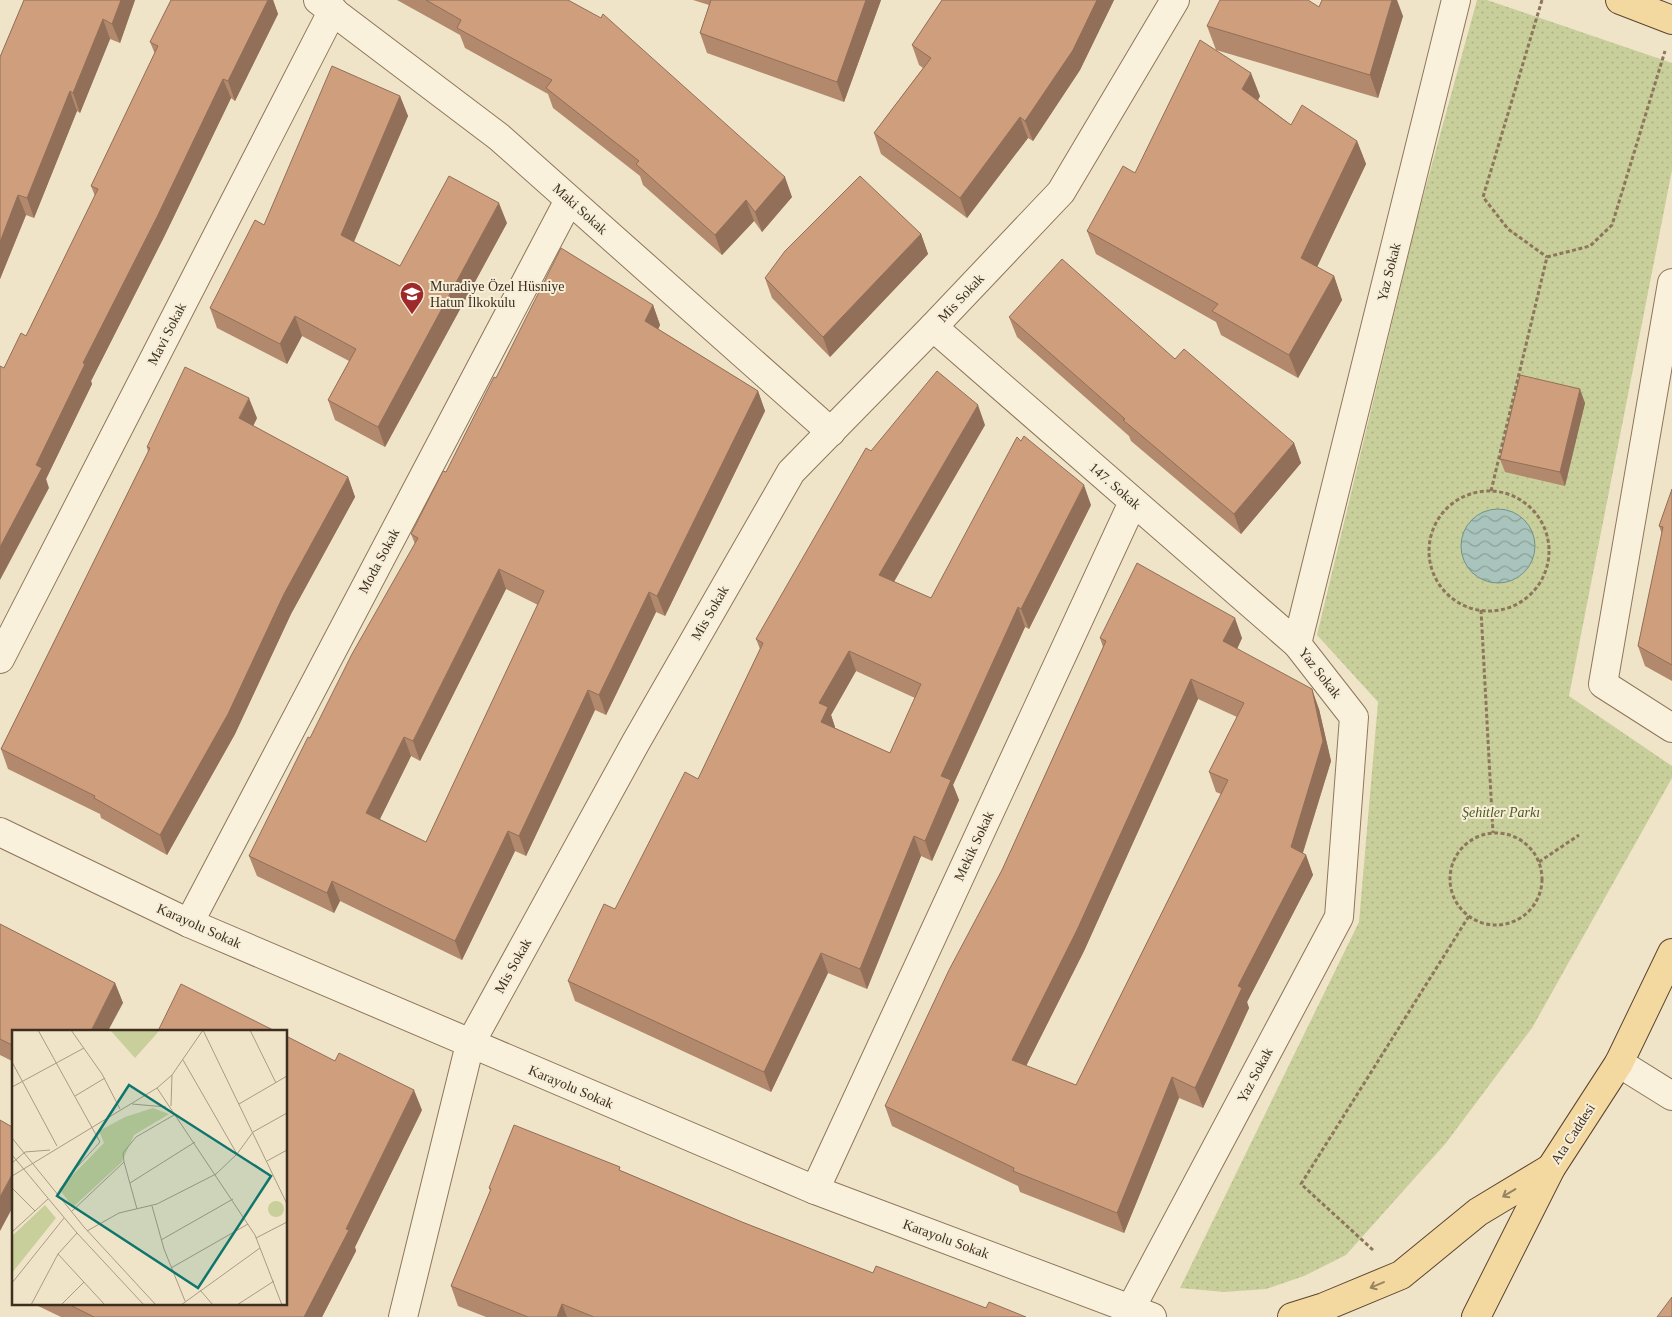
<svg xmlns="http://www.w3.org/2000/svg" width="1672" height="1317" viewBox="0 0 1672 1317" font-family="Georgia,serif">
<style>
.park{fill:url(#park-dots)}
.water{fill:url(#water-waves);stroke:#6f938a}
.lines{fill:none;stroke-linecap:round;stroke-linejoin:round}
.minor-casing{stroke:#8d765c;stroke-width:30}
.major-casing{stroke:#5b4430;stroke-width:30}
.path{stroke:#8d765c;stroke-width:3;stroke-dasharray:4 2.5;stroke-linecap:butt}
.minor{stroke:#faf1dc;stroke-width:28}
.major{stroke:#f3d9a0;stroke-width:28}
.wall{fill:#b2896c;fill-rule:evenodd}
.shaded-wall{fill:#916f58}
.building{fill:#cf9f7d;stroke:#916f58;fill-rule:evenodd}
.oneway{stroke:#988460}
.labels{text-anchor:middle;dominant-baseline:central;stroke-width:4;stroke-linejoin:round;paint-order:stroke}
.street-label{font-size:14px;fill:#3d2e20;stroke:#f7eed8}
.poi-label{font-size:14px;fill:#3d2e20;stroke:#f7eed8;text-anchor:start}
.park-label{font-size:14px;font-style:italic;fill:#4d5a26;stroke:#f7eed8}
.inset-road{fill:none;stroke:#a89b85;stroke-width:1}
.view{fill:#0f766e;fill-opacity:0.15;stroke:#0f766e;stroke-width:2.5}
.inset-edge{fill:none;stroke:#3d2e20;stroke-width:2.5}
</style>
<defs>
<pattern id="park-dots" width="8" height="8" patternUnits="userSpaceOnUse" patternTransform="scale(1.25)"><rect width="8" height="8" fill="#c9cf9b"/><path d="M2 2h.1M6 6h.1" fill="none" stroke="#aeb285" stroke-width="1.8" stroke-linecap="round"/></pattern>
<pattern id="water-waves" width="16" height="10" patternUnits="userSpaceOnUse" patternTransform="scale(1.25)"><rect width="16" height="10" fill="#a9c4bc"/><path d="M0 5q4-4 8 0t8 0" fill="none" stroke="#8ba098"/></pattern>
</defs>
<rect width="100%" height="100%" fill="#f0e4c8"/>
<polygon class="park" points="1477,0 1487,0 1672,63 1672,170 1569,696 1672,766 1672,778 1532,1028 1446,1143 1346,1255 1304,1276 1266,1289 1224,1292 1180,1288 1359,922 1378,702 1317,635 1417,219"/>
<circle class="water" cx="1498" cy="546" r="37"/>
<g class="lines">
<defs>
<g id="minor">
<polyline points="318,0 499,137 831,432"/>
<polyline points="1672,283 1603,684 1672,728"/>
<polyline points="933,327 1297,644"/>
<polyline points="0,659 333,10"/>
<polyline points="0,832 189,923 815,1190 1152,1317"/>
<polyline points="189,923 569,200"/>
<polyline points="1619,1063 1672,1096"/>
<polyline points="815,1190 1133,502"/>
<polyline points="1131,1308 1339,917 1354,717 1297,644 1456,0"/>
<polyline points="403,1317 470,1044 636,742 791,472 933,327 1061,192 1175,0"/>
</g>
<g id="major">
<polyline points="1620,0 1672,20"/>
<polyline points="1292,1317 1324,1307 1401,1275 1478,1212 1551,1168"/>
<polyline points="1476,1317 1551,1168 1619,1063 1672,953"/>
</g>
</defs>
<use href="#minor" class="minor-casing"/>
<use href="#major" class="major-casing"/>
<g class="path">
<polyline points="1542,0 1483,197 1508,229 1547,257"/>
<polyline points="1491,491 1547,257 1590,246 1612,225 1665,51"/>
<circle cx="1489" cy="551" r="60"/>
<polyline points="1481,610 1493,833"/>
<circle cx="1496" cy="879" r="46"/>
<polyline points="1539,862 1579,835"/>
<polyline points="1373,1250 1301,1184 1469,916"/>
</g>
<use href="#minor" class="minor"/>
<use href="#major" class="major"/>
</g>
<g class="wall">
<polygon points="24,0 135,0 120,43 110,39 80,113 77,111 34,218 26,215 0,279 0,57"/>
<polygon points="171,0 273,0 278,14 235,101 231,98 164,237 91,381 92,384 46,479 49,488 4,368 26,336 95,196 91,186 155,54 150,42"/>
<polygon points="397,0 568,0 792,197 762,232 754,221 722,255 643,185 640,176 553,108 548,94 465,48 460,35"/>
<polygon points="693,0 881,0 844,102 707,53 700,33 709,5"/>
<polygon points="942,0 1114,0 1080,70 1033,141 1028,138 967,218 881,154 874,133 923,68 919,65 912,45"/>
<polygon points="1319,7 1403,16 1378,98 1216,50 1207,26"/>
<polygon points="400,96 408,116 354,242 400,266 507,223 385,447 335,420 328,400 349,361 302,336 287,364 217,328 210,308 264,225"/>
<polygon points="1260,96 1258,100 1291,125 1357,141 1366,164 1317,267 1334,276 1342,300 1298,378 1221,335 1216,322 1096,254 1087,231 1135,173"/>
<polygon points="921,234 928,254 830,357 772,298 765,278"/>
<path d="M653 305 660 325 658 329 758 391 765 411 665 616 656 612 606 715 595 710 526 856 515 851 462 960 340 901 334 913 257 876 249 856 415 544 411 534 446 472 496 378ZM506 589 538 605 426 842 380 819 411 756 420 761Z"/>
<polygon points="1009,317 1175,359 1294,443 1301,463 1241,534 1131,441 1129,436 1017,337"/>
<polygon points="1585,403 1565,486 1505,472 1500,459"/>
<polygon points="257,418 253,426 348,477 355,497 291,614 235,734 167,855 101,818 100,814 8,769 1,749 148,452 147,447"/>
<path d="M985 425 894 582 931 598 1091 505 1029 629 1025 627 953 785 959 800 932 861 921 856 867 989 828 973 771 1092 575 1001 568 981 615 909 698 779 760 649 756 639 871 451ZM856 671 915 698 890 753 835 728V727L831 715Z"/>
<polygon points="1672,489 1672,681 1645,666 1638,646 1662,534 1659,526"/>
<path d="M1100 638H1242L1237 649 1319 709 1331 761 1303 853 1306 855 1313 875 1247 1002 1249 1008 1203 1108 1179 1098 1124 1233 1020 1192 1018 1186 892 1126 885 1106 1002 870 1103 647ZM1198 699 1237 717 1209 772 1216 792 1221 794 1076 1085 1026 1066 1084 951Z"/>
<polygon points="0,924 115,983 123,1003 14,1031 14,1062 0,1055"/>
<polygon points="422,1110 355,1247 356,1251 322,1317 61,1317 36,1305 35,1303 286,1303"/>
<polygon points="622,1171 742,1222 873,1273 986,1308 1026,1317 486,1317 458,1306 451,1286 490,1191 489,1188"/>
</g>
<g class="shaded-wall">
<polygon points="121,0 135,0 120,43 112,24"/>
<polygon points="268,0 273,0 278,14 235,101 228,81"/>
<polygon points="866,0 881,0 844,102 837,82"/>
<polygon points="1097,0 1114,0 1080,70 1033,141 1025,121"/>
<polygon points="1392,0 1397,0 1403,16 1378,98 1370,75"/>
<polygon points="103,19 110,39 80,113 73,93"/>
<polygon points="1251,73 1260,96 1251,113 1242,89"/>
<polygon points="223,79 231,98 164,237 91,381 92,384 46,479 49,488 0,580 0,547 36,465 83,363"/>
<polygon points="70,91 77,111 34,218 27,198"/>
<polygon points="400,96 408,116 348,255 341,235"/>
<polygon points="1020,117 1028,138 967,218 960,198"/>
<polygon points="1357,141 1366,164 1310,282 1301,258"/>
<polygon points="785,177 792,197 762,232 755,212"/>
<polygon points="18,195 26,215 0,279 0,242"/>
<polygon points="746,200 754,221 722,255 715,235"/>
<polygon points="499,203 507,223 385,447 378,427"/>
<polygon points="921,234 928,254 830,357 823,337"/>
<polygon points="1334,276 1342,300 1298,378 1289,355"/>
<polygon points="653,305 660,325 653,341 645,321"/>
<polygon points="295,316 302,336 287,364 280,344"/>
<polygon points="1580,389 1585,403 1565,486 1560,472"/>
<polygon points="758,391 765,411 665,616 657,596"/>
<polygon points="249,398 257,418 247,439 239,418"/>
<polygon points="978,405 985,425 886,595 879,575"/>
<polygon points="1294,443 1301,463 1241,534 1234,514"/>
<polygon points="348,477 355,497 291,614 235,734 167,855 160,835 284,594"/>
<polygon points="1084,485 1091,505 1029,629 1021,609"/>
<polygon points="499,569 506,589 420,761 413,741"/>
<polygon points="649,592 656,612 606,715 599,695"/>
<polygon points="1018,607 1025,627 953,785 959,800 932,861 925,841 941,776"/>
<polygon points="1235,618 1242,638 1231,662 1223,641"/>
<polygon points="849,651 856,671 831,715 835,727 828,742 821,722 819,703"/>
<polygon points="1191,679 1198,699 1084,951 1019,1080 1012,1060"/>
<polygon points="1312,689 1319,709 1331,761 1298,868 1291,847"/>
<polygon points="588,690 595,710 526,856 519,836"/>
<polygon points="404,737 411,756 373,833 366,813"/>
<polygon points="508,831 515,851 462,960 455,941"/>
<polygon points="914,836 921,856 867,989 860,969"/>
<polygon points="1306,855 1313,875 1247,1002 1249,1008 1203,1108 1195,1088 1238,986"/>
<polygon points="332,881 340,901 334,913 327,893"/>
<polygon points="821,953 828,973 771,1092 764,1072"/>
<polygon points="115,983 123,1003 108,1031 91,1031"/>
<polygon points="1172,1077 1179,1098 1124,1233 1117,1213"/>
<polygon points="414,1090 422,1110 355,1247 356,1251 322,1317 304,1317 346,1229"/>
<polygon points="14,1171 14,1205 0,1231 0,1197"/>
<polygon points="562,1304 567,1317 557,1317"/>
</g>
<g class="building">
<polygon points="24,0 121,0 112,24 103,19 73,93 70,91 27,198 18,195 0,242 0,57"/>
<polygon points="171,0 268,0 228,81 223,79 157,217 83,363 85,364 36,465 42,468 0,547 0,366 4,368 21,333 26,336 98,189 91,186 158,46 150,42"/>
<polygon points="426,0 568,0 601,18 603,14 785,177 755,212 746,200 715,235 636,164 639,161 546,88 552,80 457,28 461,20"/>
<polygon points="711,0 866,0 837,82 700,33"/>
<polygon points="942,0 1097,0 1073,50 1025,121 1020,117 960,198 874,133 931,58 912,45"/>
<polygon points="1220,0 1308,0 1319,7 1322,0 1392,0 1370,75 1207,26"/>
<polygon points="1200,40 1251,73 1242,89 1291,125 1302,105 1357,141 1301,258 1334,276 1289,355 1212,311 1218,304 1087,231 1123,166 1135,173"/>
<polygon points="332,66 400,96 341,235 400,266 449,176 499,203 378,427 328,400 356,349 295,316 280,344 210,308 255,220 264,225"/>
<polygon points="860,176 921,234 823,337 765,278 785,251"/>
<path d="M561 248 653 305 645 321 758 391 657 596 649 592 599 695 588 690 519 836 508 831 455 941 332 881 327 893 249 856 308 737 310 738 352 654 418 538 411 534 443 471 446 472 494 377 496 378ZM499 569 544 591 426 842 366 813 404 737 413 741Z"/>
<polygon points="1062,259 1175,359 1184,349 1294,443 1234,514 1123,420 1125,419 1009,317"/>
<polygon points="185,367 249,398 239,418 348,477 284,594 228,714 160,835 94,798 95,796 1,749 150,448 147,447"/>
<path d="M937 371 978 405 879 575 931 598 1017 437 1021 441 1024 436 1084 485 1021 609 1018 607 941 776 951 780 925 841 914 836 860 969 821 953 764 1072 568 981 604 904 615 909 685 772 698 779 763 643 756 639 866 448 871 451ZM849 651 921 684 890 753 821 722 828 707 819 703Z"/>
<polygon points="1520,375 1580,389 1560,472 1500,459"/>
<polygon points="1672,489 1672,665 1638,646 1663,527 1659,526"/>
<path d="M1137 563 1235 618 1223 641 1312 689 1323 741 1291 847 1306 855 1238 986 1242 988 1195 1088 1172 1077 1117 1213 1013 1171 1014 1168 885 1106 949 970 1002 870 1106 641 1100 638ZM1191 679 1244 703 1209 772 1228 780 1076 1085 1012 1060 1077 930Z"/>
<polygon points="0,924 115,983 91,1031 14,1031 14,1046 0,1039"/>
<polygon points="181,984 275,1031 158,1031"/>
<polygon points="286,1036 335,1061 339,1053 414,1090 346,1229 349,1230 304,1317 94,1317 66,1303 286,1303"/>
<polygon points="0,1120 14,1128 14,1171 0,1197"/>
<polygon points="514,1125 620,1167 619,1170 742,1222 873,1273 876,1266 986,1308 989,1302 1026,1317 594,1317 562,1304 557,1317 528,1317 451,1286 491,1189 489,1188"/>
<polygon points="1672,1297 1672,1317 1657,1317"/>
</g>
<defs><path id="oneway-shaft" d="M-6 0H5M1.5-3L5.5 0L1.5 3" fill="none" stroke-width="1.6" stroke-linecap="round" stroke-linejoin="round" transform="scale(1.25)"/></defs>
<g class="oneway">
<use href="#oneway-shaft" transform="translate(1509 1193) rotate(149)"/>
<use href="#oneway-shaft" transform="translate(1377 1285) rotate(157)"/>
</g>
<defs>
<symbol id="school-pin" viewBox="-11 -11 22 30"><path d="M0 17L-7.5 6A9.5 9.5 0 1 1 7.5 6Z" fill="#9e2a2b" stroke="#f7eed8"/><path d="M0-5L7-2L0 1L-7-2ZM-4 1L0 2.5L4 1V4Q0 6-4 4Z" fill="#fff"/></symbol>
</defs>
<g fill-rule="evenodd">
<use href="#school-pin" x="398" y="280" width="28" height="38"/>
</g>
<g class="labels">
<g class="street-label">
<text transform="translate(580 209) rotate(42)">Maki Sokak</text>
<text transform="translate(1389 272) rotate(-76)">Yaz Sokak</text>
<text transform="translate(961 298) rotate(-47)">Mis Sokak</text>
<text transform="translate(167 334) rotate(-63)">Mavi Sokak</text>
<text transform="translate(1115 486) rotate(41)">147. Sokak</text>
<text transform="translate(379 561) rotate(-62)">Moda Sokak</text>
<text transform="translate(710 613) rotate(-60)">Mis Sokak</text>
<text transform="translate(1320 673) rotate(52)">Yaz Sokak</text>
<text transform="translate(974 846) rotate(-65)">Mekik Sokak</text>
<text transform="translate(199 926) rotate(24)">Karayolu Sokak</text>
<text transform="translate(513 966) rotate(-61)">Mis Sokak</text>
<text transform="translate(1255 1075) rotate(-62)">Yaz Sokak</text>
<text transform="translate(571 1087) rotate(23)">Karayolu Sokak</text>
<text transform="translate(1573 1134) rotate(-57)">Ata Caddesi</text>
<text transform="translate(946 1239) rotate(20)">Karayolu Sokak</text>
</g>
<g class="poi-label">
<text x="430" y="286">Muradiye Özel Hüsniye<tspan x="430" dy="16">Hatun İlkokulu</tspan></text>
</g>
<g class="park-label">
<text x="1501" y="812">Şehitler Parkı</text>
</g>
</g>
<g transform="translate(12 1030)">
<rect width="275" height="275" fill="#f0e4c8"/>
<path d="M98 0H148L123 28ZM141 78 157 84 122 105 110 132 61 177 47 159 92 113 87 101 113 87ZM256 179a8 8 0 1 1 16 0a8 8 0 1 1-16 0ZM33 175 44 188 0 243V206Z" fill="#c9cf9b"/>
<path class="inset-road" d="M26 0 88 112 56 147M59 0 90 44 108 79M191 0 275 174M238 0 264 53M171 30 225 124M0 32 45 116M0 57 72 18M145 58 243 205 270 275M63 66 93 48M120 74 154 77M227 74 275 46M159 76 160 45M0 108 72 197 144 275M0 125 65 203 132 275M255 131 275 120M112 132 125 179M0 133 13 122 38 120M0 146 145 58 160 45 191 0M118 153 183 112M0 158 23 181M140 176 152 219 173 271M59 182 112 132 111 123 124 107 162 85M75 201 107 183 145 174 204 144 225 124 241 102 275 83M0 202 36 169M244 208 275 192M149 210 221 169M46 224 93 275M159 238 236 194M0 253 52 188M188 260 201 275M19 275 46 224 65 203M49 275 72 252M169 275 248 218M225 275 262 251"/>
<path class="view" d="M117 55 259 146 186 258 45 166Z"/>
<rect width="275" height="275" class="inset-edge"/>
</g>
</svg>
